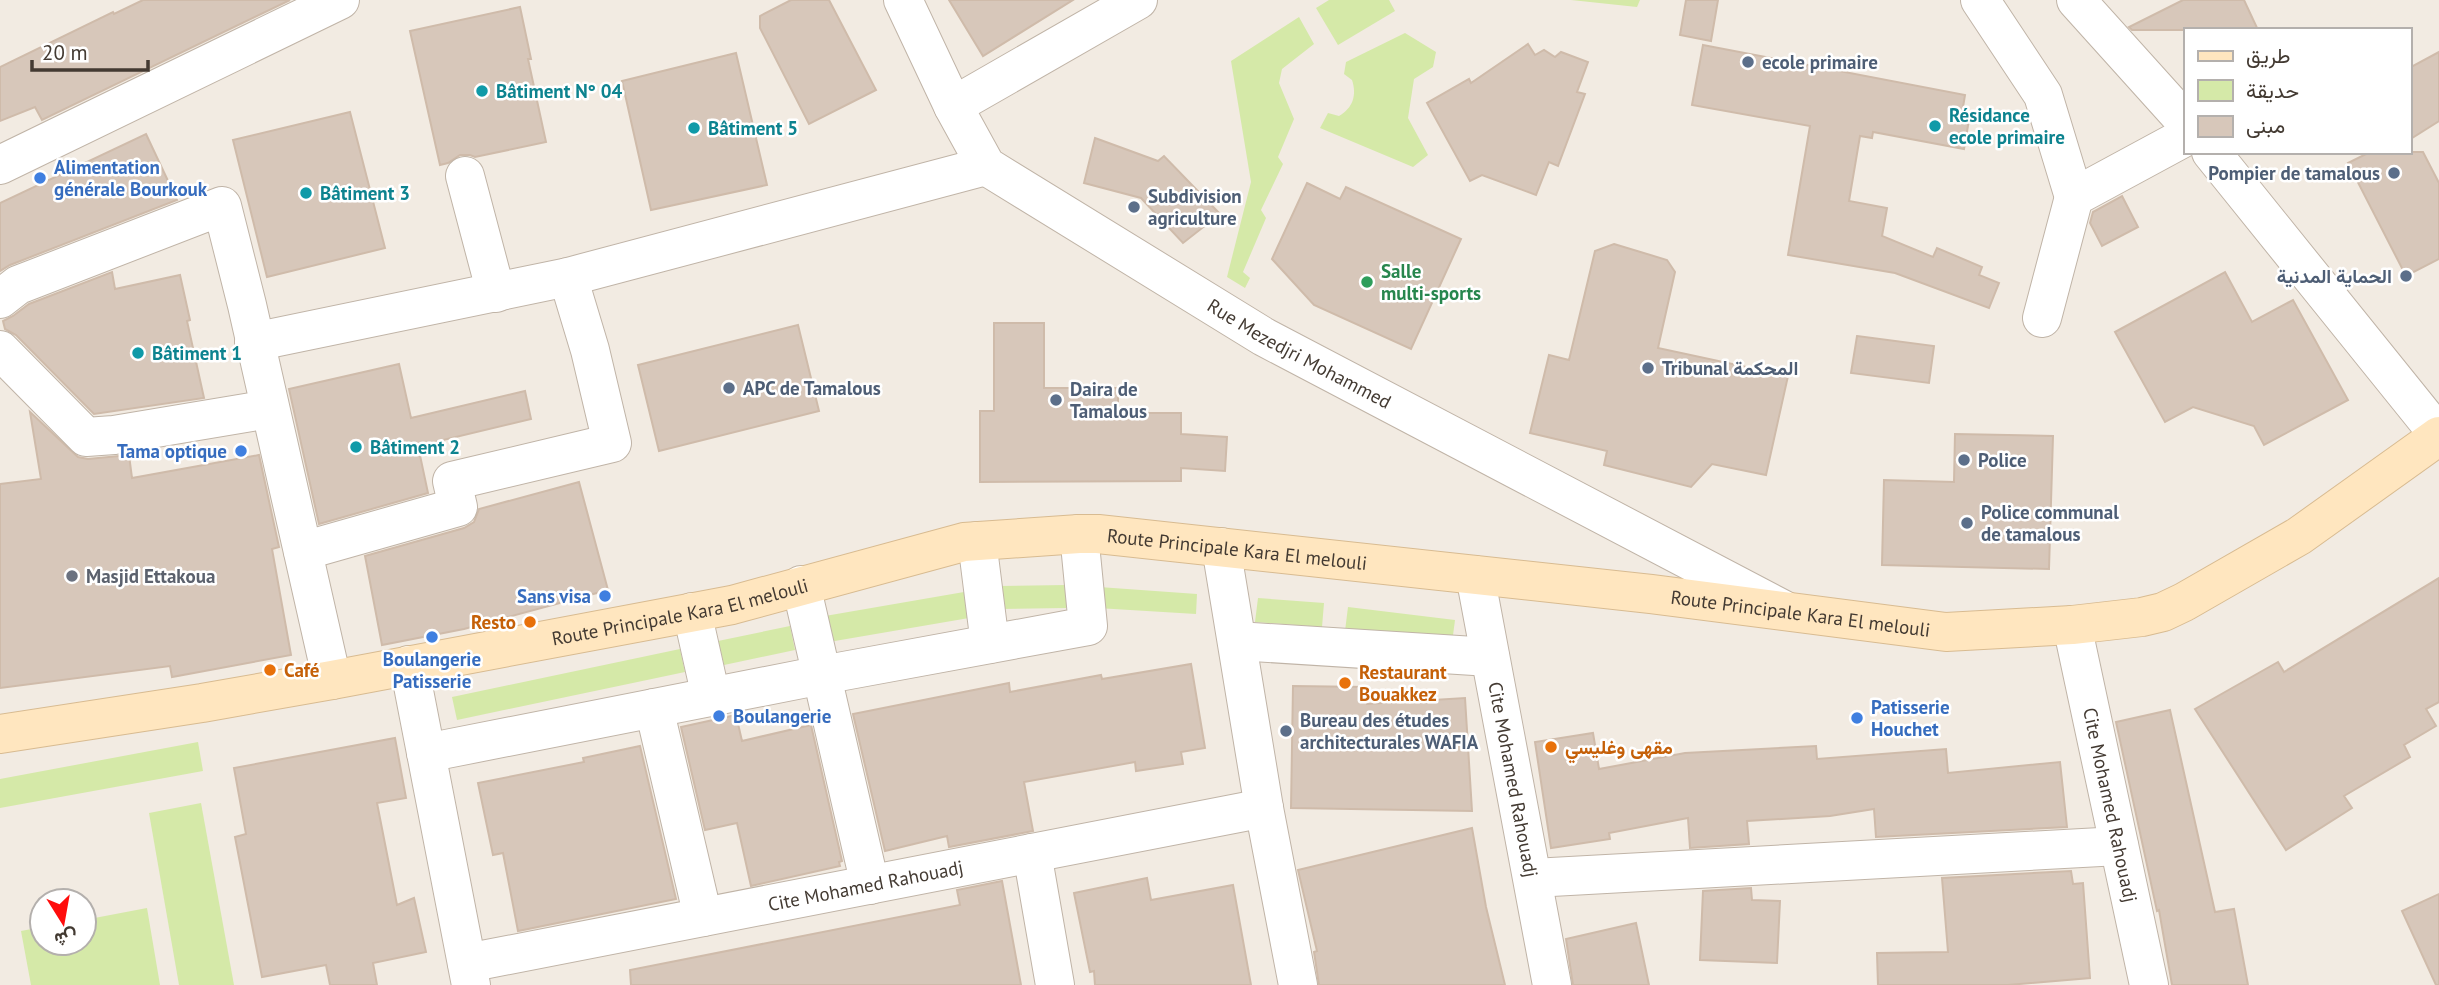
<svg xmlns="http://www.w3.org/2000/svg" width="2439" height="985" viewBox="0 0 2439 985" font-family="'PT Sans',Vazirmatn,sans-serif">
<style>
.green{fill:#d5e9a8}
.building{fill:#d7c7ba;stroke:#cfbbaa;stroke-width:2}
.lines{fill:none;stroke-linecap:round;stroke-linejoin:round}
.street-casing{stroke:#c0b4a7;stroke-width:40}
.secondary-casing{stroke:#d8bb91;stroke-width:40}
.street{stroke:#fff;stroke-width:38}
.secondary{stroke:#ffe6bf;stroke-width:38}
.service-dot{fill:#5c6f8a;stroke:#fff;stroke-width:2.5}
.culture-dot{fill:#0f9aa8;stroke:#fff;stroke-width:2.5}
.shop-dot{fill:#3f7fe0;stroke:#fff;stroke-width:2.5}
.leisure-dot{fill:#2e9e5b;stroke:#fff;stroke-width:2.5}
.worship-dot{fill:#6b7280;stroke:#fff;stroke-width:2.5}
.food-dot{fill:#e8710a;stroke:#fff;stroke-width:2.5}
.labels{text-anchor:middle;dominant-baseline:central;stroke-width:5;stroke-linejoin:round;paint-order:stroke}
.service-label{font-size:19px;font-weight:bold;fill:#4e5e75;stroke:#fff;text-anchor:start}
.culture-label{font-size:19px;font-weight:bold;fill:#0d838f;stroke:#fff;text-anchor:start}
.shop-label{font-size:19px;font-weight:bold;fill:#366cbe;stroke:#fff;text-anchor:start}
.leisure-label{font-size:19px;font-weight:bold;fill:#27864d;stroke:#fff;text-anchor:start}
.street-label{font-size:19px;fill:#433a32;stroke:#fff}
.worship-label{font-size:19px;font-weight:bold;fill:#5b616d;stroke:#fff;text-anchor:start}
.food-label{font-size:19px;font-weight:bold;fill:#c56008;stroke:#fff;text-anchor:start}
</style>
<rect width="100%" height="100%" fill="#f2ebe2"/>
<g class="green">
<polygon points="1329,0 1389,0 1395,11 1338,45 1316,8"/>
<polygon points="1571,0 1640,0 1637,7"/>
<polygon points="1299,17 1314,44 1282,69 1279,83 1294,119 1278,157 1283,164 1261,210 1266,218 1243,272 1250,278 1245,288 1227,277 1251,182 1231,61"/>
<path d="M1405 33 1436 52 1433 67 1414 79 1408 118 1428 155 1413 167 1320 128 1328 113 1339 116C1353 108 1357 95 1352 80L1344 74 1346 62Z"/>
<polygon points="1066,585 1066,608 1000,609 999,586"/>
<polygon points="1099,587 1197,594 1196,614 1097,608"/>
<polygon points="964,592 969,618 829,642 825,616"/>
<polygon points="1258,598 1324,603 1322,627 1255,622"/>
<polygon points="1348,607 1455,620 1452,643 1345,631"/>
<polygon points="790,626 795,650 724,665 718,641"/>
<polygon points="680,649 685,672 457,720 452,697"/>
<polygon points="198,742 203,771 0,808 0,779"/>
<polygon points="201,803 234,985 179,985 149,813"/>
<polygon points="147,908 160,985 31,985 21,931 42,927 42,943 84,943 84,920"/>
</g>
<g class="building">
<polygon points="143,0 290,0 42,120 35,107 0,121 0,67 113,12 114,14"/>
<polygon points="791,0 829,0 876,90 809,124 760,28 760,16"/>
<polygon points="949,0 1073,0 983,56"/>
<polygon points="1686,0 1718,0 1711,41 1680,35"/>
<polygon points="2183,0 2244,0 2258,30 2132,30 2129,27"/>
<polygon points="520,7 531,59 528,59 546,142 475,157 470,155 460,155 448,163 440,165 410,31"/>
<polygon points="1528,44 1535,55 1544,50 1555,57 1561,52 1588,62 1577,92 1585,94 1558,166 1549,162 1536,195 1482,175 1470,181 1427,103 1469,79 1471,83"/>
<polygon points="1703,45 1965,95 1962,113 1970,114 1964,149 1873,132 1872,138 1860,136 1849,201 1887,208 1882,236 1933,257 1937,248 1982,267 1979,275 1999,283 1989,308 1895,273 1788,255 1810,126 1692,105"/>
<polygon points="2439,52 2439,121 2409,140 2409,68"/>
<polygon points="736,53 767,185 651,210 622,81"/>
<polygon points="350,112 385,248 267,277 233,140"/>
<polygon points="146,134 177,200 10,265 0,271 0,203"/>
<polygon points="1095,138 1158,161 1164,156 1220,214 1183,243 1141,198 1084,183"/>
<polygon points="2370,152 2423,152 2439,183 2439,259 2406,276 2348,163"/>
<polygon points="1307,183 1340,199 1346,187 1461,239 1411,349 1314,305 1272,259"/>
<polygon points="2122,196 2138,227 2102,246 2090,223 2093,212"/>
<polygon points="1614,244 1667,260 1675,272 1658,348 1788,376 1766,475 1712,464 1691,487 1604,465 1607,451 1530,433 1549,355 1569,360 1595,251"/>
<polygon points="112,272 115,289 180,275 190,320 187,321 204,398 94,414 16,335 5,329 3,321 13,316 29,304"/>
<polygon points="2225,272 2252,322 2293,300 2348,400 2264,445 2254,426 2193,407 2165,422 2115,332"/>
<polygon points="994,323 1044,323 1044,388 1118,388 1118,413 1181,413 1181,434 1227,437 1225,471 1181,468 1181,481 980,482 980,411 994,411"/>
<polygon points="798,325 819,411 659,451 638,365"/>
<polygon points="1857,336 1934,346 1929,383 1851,373"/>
<polygon points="399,364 411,418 525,391 531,419 418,446 428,493 319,524 289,389"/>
<polygon points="30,412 78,457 88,459 129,455 132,478 259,455 279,547 272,549 291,655 172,677 170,666 0,688 0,484 41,479"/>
<polygon points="1955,434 2053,436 2049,569 1882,565 1884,480 1954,482"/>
<polygon points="579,482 608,590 464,629 382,645 365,556 464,528 474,522 479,509"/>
<polygon points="2439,578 2439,702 2426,709 2436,726 2404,745 2410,757 2344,796 2352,808 2286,850 2195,709 2278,662 2284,672"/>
<polygon points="1191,664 1205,748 1181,752 1183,764 1136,771 1135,762 1024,782 1033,831 949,847 947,836 885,851 853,714 1009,683 1010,692 1101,675 1102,679"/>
<polygon points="1293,686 1367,687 1367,704 1465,698 1472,811 1291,808"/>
<polygon points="2170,710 2215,912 2234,909 2248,985 2172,985 2159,910 2157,911 2116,722"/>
<polygon points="736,715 742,741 811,725 842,861 839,862 840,866 751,886 737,823 705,830 681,727"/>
<polygon points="1593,733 1599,769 1685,753 1816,746 1817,759 1946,749 1948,773 2060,762 2067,827 1876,837 1874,809 1830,816 1747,821 1749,844 1690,848 1688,818 1609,833 1610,839 1551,848 1535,742"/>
<polygon points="395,738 406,798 377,803 397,905 414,898 426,952 373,963 377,985 330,985 326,965 262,977 235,837 246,834 234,768"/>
<polygon points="640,746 676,899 518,931 503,853 493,855 478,783 584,762 583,758"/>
<polygon points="1472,828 1486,907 1505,985 1319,985 1314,952 1317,951 1298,870"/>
<polygon points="2071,871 2073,884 2083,883 2090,978 2008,985 1878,985 1877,953 1948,952 1942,878"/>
<polygon points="1147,878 1151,900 1233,885 1251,985 1095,985 1094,971 1090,972 1074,893"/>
<polygon points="1002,881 1021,985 631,985 630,970 960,905 957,890"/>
<polygon points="1751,888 1752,900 1780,901 1777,963 1700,960 1703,891"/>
<polygon points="2439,894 2439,985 2436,985 2402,911"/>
<polygon points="1636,923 1649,985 1573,985 1566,939"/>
</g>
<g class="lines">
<defs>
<g id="street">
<path id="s1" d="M903 0 953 106 986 166 1264 337 1784 610"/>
<polyline points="1980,0 2043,95 2074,197"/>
<polyline points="2076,0 2185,121"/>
<polyline points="953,106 1138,0"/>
<polyline points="2211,152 2439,435"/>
<polyline points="0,165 340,0"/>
<polyline points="465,176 496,293"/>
<polyline points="0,299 18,285 222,206 247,305 332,680"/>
<polyline points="2042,318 2074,197 2185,137"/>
<polyline points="254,342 568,277"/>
<polyline points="0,350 86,437 114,435 269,409"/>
<polyline points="977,541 990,644"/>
<polyline points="1221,547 1264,808 1298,985"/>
<polyline points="303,551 458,507 452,481 612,443 590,350 568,277 986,166"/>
<path id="s2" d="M1475 575 1552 985"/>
<polyline points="801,585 870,885"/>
<polyline points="692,612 711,697"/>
<path id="s3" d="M2072 625 2149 985"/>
<polyline points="1237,641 1490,657"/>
<polyline points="409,665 471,985"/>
<polyline points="654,708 703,917"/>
<polyline points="426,753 822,675 1088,626 1079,534"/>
<polyline points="1032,853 1055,985"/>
<polyline points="1533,878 2119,846"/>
<path id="s4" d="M467 963 1264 808"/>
</g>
<g id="secondary">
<path id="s5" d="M0 734 202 703 332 680 732 605 964 542 1079 534H1098L1651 594 1946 632 2072 625 2142 617 2163 612 2184 602 2299 536 2439 436"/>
</g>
</defs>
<use href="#street" class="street-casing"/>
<use href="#secondary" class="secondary-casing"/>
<use href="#street" class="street"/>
<use href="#secondary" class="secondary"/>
</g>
<g class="service-dot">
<circle cx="1748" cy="62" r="7"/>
<circle cx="2394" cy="173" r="7"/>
<circle cx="1134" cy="207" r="7"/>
<circle cx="2406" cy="276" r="7"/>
<circle cx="1648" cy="368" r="7"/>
<circle cx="729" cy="388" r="7"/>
<circle cx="1056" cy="400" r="7"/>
<circle cx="1964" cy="460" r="7"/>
<circle cx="1967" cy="523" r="7"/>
<circle cx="1286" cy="731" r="7"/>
</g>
<g class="culture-dot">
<circle cx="482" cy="91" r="7"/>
<circle cx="1935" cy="126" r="7"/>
<circle cx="694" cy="128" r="7"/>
<circle cx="306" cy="193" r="7"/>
<circle cx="138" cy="353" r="7"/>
<circle cx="356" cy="447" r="7"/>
</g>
<g class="shop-dot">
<circle cx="40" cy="178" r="7"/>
<circle cx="241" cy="451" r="7"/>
<circle cx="605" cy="596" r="7"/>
<circle cx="432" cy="637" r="7"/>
<circle cx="719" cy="716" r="7"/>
<circle cx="1857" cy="718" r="7"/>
</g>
<circle class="leisure-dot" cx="1367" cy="282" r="7"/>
<circle class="worship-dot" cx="72" cy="576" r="7"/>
<g class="food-dot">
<circle cx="530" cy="622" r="7"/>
<circle cx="270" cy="670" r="7"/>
<circle cx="1345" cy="683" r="7"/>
<circle cx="1551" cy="747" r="7"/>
</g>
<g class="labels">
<g class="service-label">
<text x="1762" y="62">ecole primaire</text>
<text x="2380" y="173" text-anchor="end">Pompier de tamalous</text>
<text x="1148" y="196">Subdivision<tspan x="1148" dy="22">agriculture</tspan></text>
<text x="2392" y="276" text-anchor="end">الحماية المدنية</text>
<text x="1662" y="368">Tribunal المحكمة</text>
<text x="743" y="388">APC de Tamalous</text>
<text x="1070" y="389">Daira de<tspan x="1070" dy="22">Tamalous</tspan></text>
<text x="1978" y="460">Police</text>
<text x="1981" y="512">Police communal<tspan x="1981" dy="22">de tamalous</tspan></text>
<text x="1300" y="720">Bureau des études<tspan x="1300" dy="22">architecturales WAFIA</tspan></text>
</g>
<g class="culture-label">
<text x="496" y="91">Bâtiment N° 04</text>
<text x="1949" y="115">Résidance<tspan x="1949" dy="22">ecole primaire</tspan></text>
<text x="708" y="128">Bâtiment 5</text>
<text x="320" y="193">Bâtiment 3</text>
<text x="152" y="353">Bâtiment 1</text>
<text x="370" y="447">Bâtiment 2</text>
</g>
<g class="shop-label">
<text x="54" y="167">Alimentation<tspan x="54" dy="22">générale Bourkouk</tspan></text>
<text x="227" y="451" text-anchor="end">Tama optique</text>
<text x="591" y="596" text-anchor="end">Sans visa</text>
<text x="432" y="659" text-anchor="middle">Boulangerie<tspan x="432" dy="22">Patisserie</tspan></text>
<text x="1871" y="707">Patisserie<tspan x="1871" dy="22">Houchet</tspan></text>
<text x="733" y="716">Boulangerie</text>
</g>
<g class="leisure-label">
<text x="1381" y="271">Salle<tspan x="1381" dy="22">multi-sports</tspan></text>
</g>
<g class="street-label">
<text stroke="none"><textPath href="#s1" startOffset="551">Rue Mezedjri Mohammed</textPath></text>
<text stroke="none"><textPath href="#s5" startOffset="1258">Route Principale Kara El melouli</textPath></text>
<text stroke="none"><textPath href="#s5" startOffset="691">Route Principale Kara El melouli</textPath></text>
<text stroke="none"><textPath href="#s5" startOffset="1825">Route Principale Kara El melouli</textPath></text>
<text stroke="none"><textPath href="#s2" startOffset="208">Cite Mohamed Rahouadj</textPath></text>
<text stroke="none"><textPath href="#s3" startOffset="184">Cite Mohamed Rahouadj</textPath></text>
<text stroke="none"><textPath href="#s4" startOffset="406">Cite Mohamed Rahouadj</textPath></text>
</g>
<g class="worship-label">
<text x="86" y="576">Masjid Ettakoua</text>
</g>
<g class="food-label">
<text x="516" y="622" text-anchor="end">Resto</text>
<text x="284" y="670">Café</text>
<text x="1359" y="672">Restaurant<tspan x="1359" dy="22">Bouakkez</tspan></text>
<text x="1565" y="747">مقهى وغليسي</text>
</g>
</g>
<rect x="2184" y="28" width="228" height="126" fill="#ffffff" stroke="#b4b0ad" stroke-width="2"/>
<rect x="2198" y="51" width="35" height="10" fill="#ffe6bf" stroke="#b4b0ad" stroke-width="2"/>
<text x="2246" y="63" font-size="21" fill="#433a32">طريق</text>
<rect x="2198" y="80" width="35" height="21" fill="#d5e9a8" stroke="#b4b0ad" stroke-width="2"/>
<text x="2246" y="98" font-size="21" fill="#433a32">حديقة</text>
<rect x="2198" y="116" width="35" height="21" fill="#d7c7ba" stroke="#b4b0ad" stroke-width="2"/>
<text x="2246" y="133" font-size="21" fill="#433a32">مبنى</text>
<g transform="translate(63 922) rotate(169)"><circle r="33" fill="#ffffff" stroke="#b4b0ad" stroke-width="2"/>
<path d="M0-5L12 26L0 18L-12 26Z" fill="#ff0d0c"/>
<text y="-10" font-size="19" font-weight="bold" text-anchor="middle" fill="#433a32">ش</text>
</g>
<path d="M32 60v10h116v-10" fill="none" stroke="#433a32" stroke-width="3.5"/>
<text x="42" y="60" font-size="21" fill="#433a32" stroke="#ffffff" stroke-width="5" paint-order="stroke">20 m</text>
</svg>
